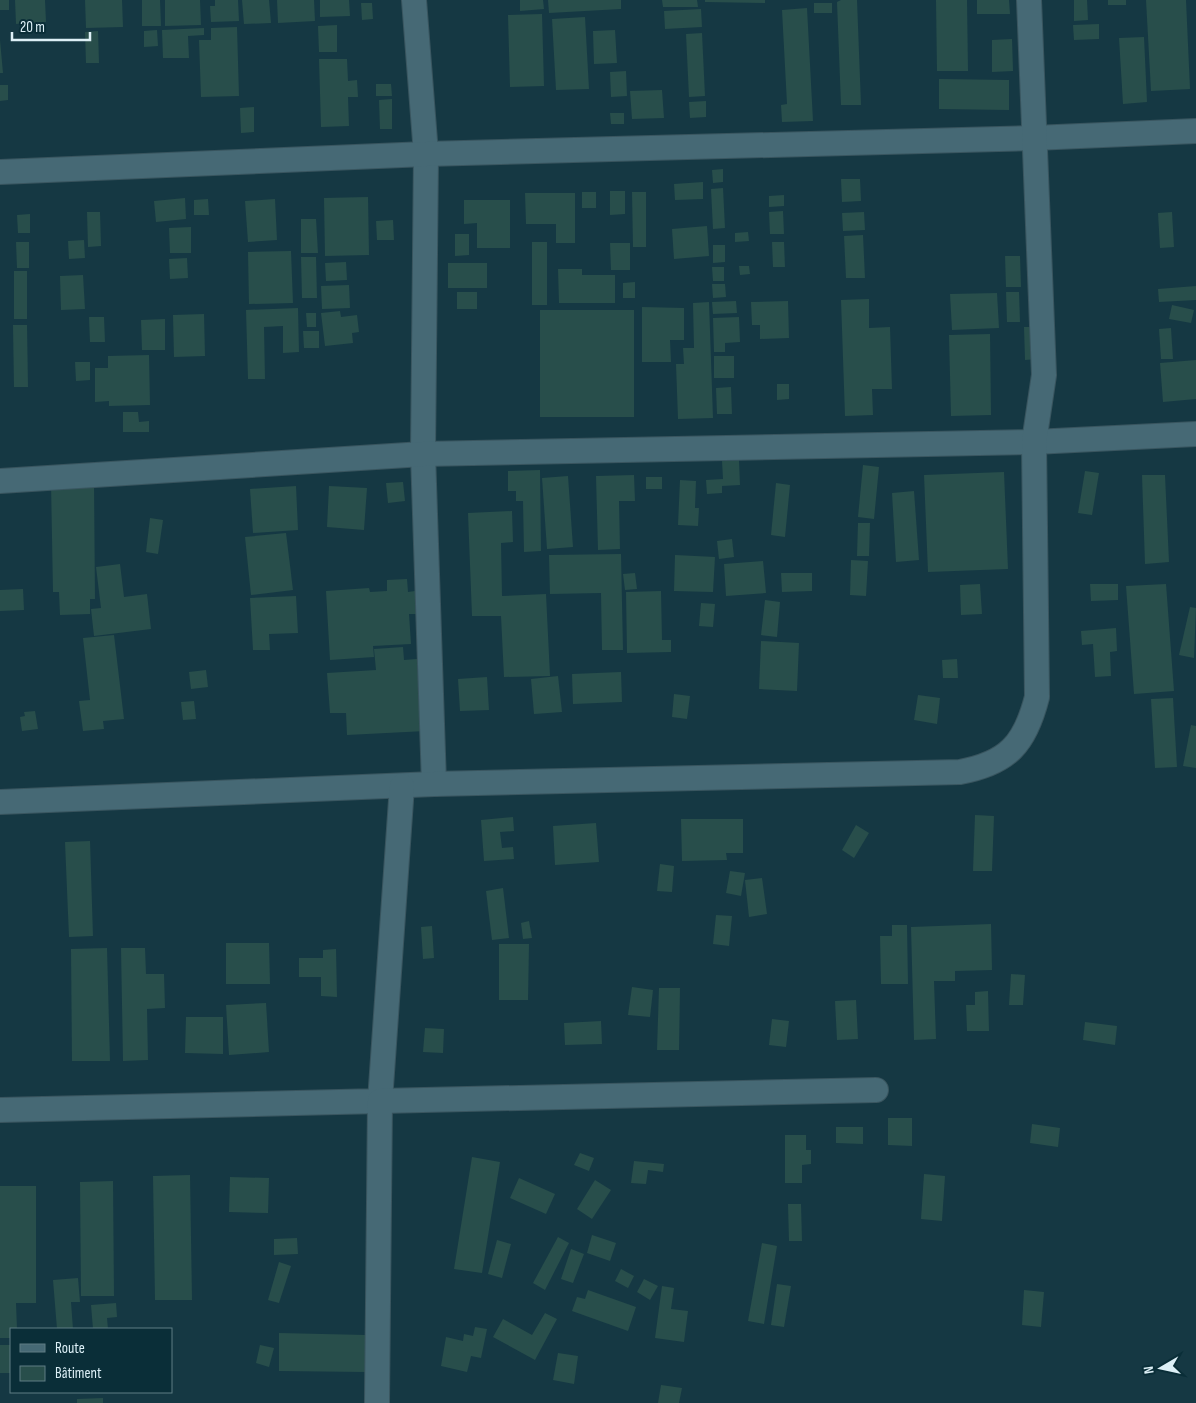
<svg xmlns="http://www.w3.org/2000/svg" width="1196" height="1403" viewBox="0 0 1196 1403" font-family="'Sofia Sans Condensed',sans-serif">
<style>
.building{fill:#284e4b}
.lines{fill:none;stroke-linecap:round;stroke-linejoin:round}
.minor-casing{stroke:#39555f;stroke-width:26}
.minor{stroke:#466975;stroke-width:24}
</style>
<rect width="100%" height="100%" fill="#153843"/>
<g class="building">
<rect x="0" y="0" width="9" height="10"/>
<polygon points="15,0 45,0 46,22 16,24"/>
<polygon points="85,0 122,0 123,27 86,28"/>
<polygon points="142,0 160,0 161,26 142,26"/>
<polygon points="165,0 200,0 201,25 165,26"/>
<polygon points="215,0 238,0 239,21 211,22 210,6 215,6"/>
<polygon points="242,0 269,0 271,23 244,24"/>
<polygon points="277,0 314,0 315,21 278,23"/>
<polygon points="320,0 349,0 350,16 320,17"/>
<polygon points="520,0 543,0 544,9 520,11"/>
<polygon points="548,0 621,0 621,9 549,13"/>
<polygon points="662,0 697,0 698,7 663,7"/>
<polygon points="705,0 765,0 765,3 705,2"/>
<polygon points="841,0 857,0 861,105 841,105 837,2"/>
<polygon points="936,0 967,0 968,71 937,71"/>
<polygon points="977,0 1009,0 1010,14 977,14"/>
<polygon points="1074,0 1087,0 1088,20 1074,21"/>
<rect x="1108" y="0" width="18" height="5"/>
<polygon points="1146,0 1186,0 1190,89 1151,91"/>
<polygon points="361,3 372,3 373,19 362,20"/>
<rect x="814" y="3" width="18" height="10"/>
<polygon points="807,8 813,121 782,122 781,105 787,104 782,10"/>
<polygon points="701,9 702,27 665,29 664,11"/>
<polygon points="542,14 544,86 510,87 508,15"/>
<polygon points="585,17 589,89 556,90 552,19"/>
<polygon points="1099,24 1099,39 1074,40 1073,25"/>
<polygon points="337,25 337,52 319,52 318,26"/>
<polygon points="237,27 239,96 201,97 199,40 211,40 211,28"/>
<polygon points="204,28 204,35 188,36 189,58 163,58 162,30"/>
<polygon points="157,30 158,46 144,47 144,31"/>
<polygon points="615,30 617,63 594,64 593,31"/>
<polygon points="98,31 99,63 86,63 85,32"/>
<polygon points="702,33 705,96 689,97 686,34"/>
<polygon points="1144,37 1147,102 1123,104 1119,38"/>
<polygon points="1012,39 1013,71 992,72 992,40"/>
<polygon points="0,40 3,73 0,73"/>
<polygon points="319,59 347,59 348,81 357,80 358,97 348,97 349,126 321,127"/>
<polygon points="626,71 627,96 611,97 610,72"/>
<polygon points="939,79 1009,80 1009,110 939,109"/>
<polygon points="376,84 391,84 392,96 376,96"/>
<polygon points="0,85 8,85 8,100 0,101"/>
<polygon points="662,90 664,118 632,119 630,91"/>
<polygon points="392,99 392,129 380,129 379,100"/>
<polygon points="706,101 706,117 690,118 689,102"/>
<polygon points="254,107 254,132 241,133 240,108"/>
<polygon points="610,113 624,113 624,124 611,124"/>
<polygon points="723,169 723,182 713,183 712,170"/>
<polygon points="841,179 860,179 861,201 842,202"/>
<polygon points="703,182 703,199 675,200 674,184"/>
<polygon points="723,188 725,228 713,229 711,189"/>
<polygon points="610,191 625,191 625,214 610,215"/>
<rect x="582" y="192" width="14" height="16"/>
<polygon points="632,192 646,192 646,247 633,247"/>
<polygon points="525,193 575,193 575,243 556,243 556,224 526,224"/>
<polygon points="784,195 784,206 769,207 769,196"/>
<polygon points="368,197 369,255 325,256 324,198"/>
<polygon points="185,198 186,219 156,222 154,201"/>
<polygon points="208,199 209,215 194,215 194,200"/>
<polygon points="275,199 277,240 248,242 245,201"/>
<polygon points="464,200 510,200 510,248 477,248 477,223 464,224"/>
<polygon points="783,211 784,234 770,234 769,212"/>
<polygon points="87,212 100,212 101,246 88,247"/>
<polygon points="864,212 865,230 843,231 842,213"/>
<polygon points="1172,212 1174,247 1160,248 1158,213"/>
<polygon points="30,214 30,233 18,233 17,215"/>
<polygon points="301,219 316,219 318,253 301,253"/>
<polygon points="393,220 394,240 377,240 376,221"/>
<polygon points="707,226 709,256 674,259 672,229"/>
<polygon points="191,227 191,253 170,253 169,228"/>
<polygon points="748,232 749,241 735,242 735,233"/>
<polygon points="455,234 469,234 469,255 455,256"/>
<polygon points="863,235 865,278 846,278 844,236"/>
<polygon points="84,240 85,258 69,259 68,241"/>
<polygon points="16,242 29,242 29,268 17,268"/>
<rect x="532" y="242" width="15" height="63"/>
<polygon points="772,242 784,242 785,267 773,267"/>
<polygon points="610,243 630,243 630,270 611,270"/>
<polygon points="713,245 725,245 725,262 713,263"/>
<polygon points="291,251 293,303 249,304 248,252"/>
<polygon points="1005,256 1020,256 1021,287 1006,287"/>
<polygon points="301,257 316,257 317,298 302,298"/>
<polygon points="187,258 188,278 170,279 169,259"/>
<polygon points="346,262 347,280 326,281 325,263"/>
<rect x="448" y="263" width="39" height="25"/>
<polygon points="739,266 749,266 750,274 740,275"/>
<polygon points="712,267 724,267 724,281 713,281"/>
<polygon points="558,269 582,269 582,275 615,275 615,303 559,303"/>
<rect x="14" y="271" width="13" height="48"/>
<polygon points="83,275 85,309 61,310 60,276"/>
<polygon points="635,282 635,298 623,298 623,283"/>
<polygon points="712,284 725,284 726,297 713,298"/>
<polygon points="349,285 350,308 322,309 321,286"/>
<polygon points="1196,286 1196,300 1159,302 1158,289"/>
<rect x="457" y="292" width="20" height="17"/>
<polygon points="1006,292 1019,292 1020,322 1007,322"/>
<polygon points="997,293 999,328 952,330 950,294"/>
<polygon points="869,299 869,328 890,327 892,389 872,389 873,415 845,416 841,300"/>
<polygon points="736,301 737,313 713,314 712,302"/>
<polygon points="788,301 789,338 760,339 760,325 752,325 751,302"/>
<polygon points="709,302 713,418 678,419 676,364 684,364 683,348 694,348 693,303"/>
<polygon points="1172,305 1194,310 1191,323 1169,319"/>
<polygon points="642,307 684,308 684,340 670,340 671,362 642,362"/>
<polygon points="298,308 299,352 283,353 283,326 264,327 265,379 248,379 246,310"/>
<rect x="540" y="310" width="94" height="107"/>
<polygon points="340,311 341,317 357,315 359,332 352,333 353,343 325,346 321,313"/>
<polygon points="306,313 316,313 316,327 307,327"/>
<polygon points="204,314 205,356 174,357 173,315"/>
<polygon points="89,317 104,317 105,342 90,342"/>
<polygon points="739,317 740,342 725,343 725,352 714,352 713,318"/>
<polygon points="165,319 165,350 142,350 141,320"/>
<polygon points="13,325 27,325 28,387 14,387"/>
<polygon points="1024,327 1036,327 1037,359 1025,360"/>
<polygon points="1171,328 1173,359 1161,359 1159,329"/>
<polygon points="303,331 319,331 319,348 304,348"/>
<polygon points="990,334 991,415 951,416 949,335"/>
<polygon points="149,355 150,405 109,406 109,401 95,402 95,368 108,368 108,356"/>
<rect x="714" y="356" width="20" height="22"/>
<polygon points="1196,360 1196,399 1163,402 1160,363"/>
<polygon points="75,362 90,362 90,380 76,381"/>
<polygon points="777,384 789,384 789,399 777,400"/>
<polygon points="731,387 732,414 717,414 716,388"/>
<polygon points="123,412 138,412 139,422 149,421 149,432 123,432"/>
<polygon points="739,460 740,485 722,486 722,493 707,494 706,480 723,479 722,461"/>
<polygon points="863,465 879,467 874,519 858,517"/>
<polygon points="540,470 541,551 524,552 523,501 516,501 516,491 508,491 508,471"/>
<polygon points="1085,471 1099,473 1092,515 1078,513"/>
<polygon points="1004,472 1008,569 928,572 924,475"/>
<polygon points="634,475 635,501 619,501 620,549 598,550 596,476"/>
<polygon points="1142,475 1165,475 1169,562 1145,564"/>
<polygon points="568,476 573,547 547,549 542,478"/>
<rect x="646" y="477" width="16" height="12"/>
<polygon points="680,480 696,481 695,508 699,508 698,526 678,525"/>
<polygon points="94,482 95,599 90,599 90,614 60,615 59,592 53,592 51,483"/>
<polygon points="403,482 405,501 388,503 386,483"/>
<polygon points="776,483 790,485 785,537 771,535"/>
<polygon points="296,486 298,530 253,533 250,489"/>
<polygon points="329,486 367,488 364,530 327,527"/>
<polygon points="914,491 919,560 896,562 892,493"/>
<polygon points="512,511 513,542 501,543 502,596 546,594 550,676 504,677 501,616 472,616 468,513"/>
<polygon points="150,518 163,520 158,554 146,552"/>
<polygon points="858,523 870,523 869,556 857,556"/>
<polygon points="286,533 293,590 251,595 245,537"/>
<polygon points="732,539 734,557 719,559 717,541"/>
<polygon points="621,554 623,650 602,650 601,593 550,594 549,555"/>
<polygon points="675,555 715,557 713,592 674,591"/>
<polygon points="851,560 868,561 866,596 850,595"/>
<polygon points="763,561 766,593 726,596 724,564"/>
<polygon points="120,564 124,597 147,594 151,629 94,636 91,609 101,608 96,567"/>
<polygon points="635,573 637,589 625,590 623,574"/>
<polygon points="781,573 812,573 812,591 782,592"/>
<polygon points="407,579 408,592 415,591 416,614 409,614 411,644 373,646 374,657 330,660 326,591 369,588 370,592 387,591 387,580"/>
<polygon points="980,584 982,614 961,615 960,585"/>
<polygon points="1090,584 1118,584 1118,600 1091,601"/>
<polygon points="1166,584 1174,691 1134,694 1126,586"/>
<polygon points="23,589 24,610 0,611 0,590"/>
<polygon points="661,591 662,640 671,640 671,652 627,653 626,592"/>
<polygon points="296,596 298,633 269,634 270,650 253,650 250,598"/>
<polygon points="765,600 780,602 777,637 761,635"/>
<polygon points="701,603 715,604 713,627 699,626"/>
<polygon points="1190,607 1196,608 1194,658 1179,655"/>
<polygon points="1116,628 1117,651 1110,652 1111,676 1095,677 1093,644 1082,645 1081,631"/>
<polygon points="114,635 124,719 103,721 104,729 83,731 79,701 90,700 83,638"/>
<polygon points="761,641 799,643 797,691 759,689"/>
<polygon points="403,647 404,660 417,659 418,674 422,674 426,731 347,735 346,713 330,713 327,673 376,670 374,649"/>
<polygon points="957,659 958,678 943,678 942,660"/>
<polygon points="206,670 208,687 191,689 189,672"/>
<polygon points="621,672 622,702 573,704 572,674"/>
<polygon points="558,676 562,712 534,714 531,679"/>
<polygon points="487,677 489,710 460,711 458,679"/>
<polygon points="674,694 690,696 687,719 672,717"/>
<polygon points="918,695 940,698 937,724 914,720"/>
<polygon points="1173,698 1177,767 1155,768 1151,699"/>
<polygon points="194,701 196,719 183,720 181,702"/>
<polygon points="35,711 38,729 22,731 20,717 25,716 24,712"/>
<polygon points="1191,725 1196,726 1196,768 1183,766"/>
<polygon points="975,815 994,816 992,871 973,871"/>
<polygon points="513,817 514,831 500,832 502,848 513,847 514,859 484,861 481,820"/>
<polygon points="681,819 743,819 743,853 726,853 727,860 682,861"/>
<polygon points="596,823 599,862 555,865 553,826"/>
<polygon points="856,825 869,833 854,858 842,850"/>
<polygon points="90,841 93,936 69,937 65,842"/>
<polygon points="660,864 674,866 672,892 657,891"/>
<polygon points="730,871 745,873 741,896 726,893"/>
<polygon points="762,878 767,914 749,917 745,880"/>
<polygon points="503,888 509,938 492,940 486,891"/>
<polygon points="716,915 732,916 729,946 713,944"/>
<polygon points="529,921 532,938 523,939 521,923"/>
<polygon points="991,924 992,970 955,971 955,981 934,981 936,1039 914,1040 911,927"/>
<polygon points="892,925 907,925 908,984 881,984 880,936 892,936"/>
<polygon points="432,926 434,958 423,959 421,927"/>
<polygon points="226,943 269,943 270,984 226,984"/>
<polygon points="499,944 529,944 528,1000 499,1000"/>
<polygon points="107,948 110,1061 72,1061 71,949"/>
<polygon points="121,948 145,948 146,974 164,974 165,1008 147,1009 148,1060 123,1061"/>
<polygon points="336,949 337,997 321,996 321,977 299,977 299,958 323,958 323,950"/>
<polygon points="1011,974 1025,975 1023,1005 1009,1005"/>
<polygon points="632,987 653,990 650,1017 628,1015"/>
<polygon points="659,988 680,988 679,1050 657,1050"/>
<polygon points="988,991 989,1031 967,1031 966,1005 975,1005 975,992"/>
<polygon points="856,1000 858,1039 837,1040 835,1001"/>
<polygon points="266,1003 269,1052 229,1055 226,1005"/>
<polygon points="186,1017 223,1017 223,1054 185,1053"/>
<polygon points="772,1019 789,1021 786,1047 769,1045"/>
<polygon points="601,1021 602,1044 565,1045 564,1023"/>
<polygon points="1085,1022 1117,1026 1115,1045 1083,1040"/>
<polygon points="425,1028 444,1029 443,1053 423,1052"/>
<polygon points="888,1118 912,1118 912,1146 888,1145"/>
<polygon points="1032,1124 1060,1128 1058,1147 1030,1143"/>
<polygon points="836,1127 863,1127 863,1144 836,1143"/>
<polygon points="785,1135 806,1135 806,1150 811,1150 811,1164 802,1165 802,1183 785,1183"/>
<polygon points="580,1153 594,1158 589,1171 574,1165"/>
<polygon points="472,1157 500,1162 482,1273 454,1269"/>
<polygon points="634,1161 664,1164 663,1172 648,1170 646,1184 631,1183"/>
<polygon points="924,1174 945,1176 942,1221 921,1219"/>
<polygon points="190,1175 192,1300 155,1300 153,1176"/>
<polygon points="230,1177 269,1178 268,1213 229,1212"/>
<polygon points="519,1178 555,1194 546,1214 510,1198"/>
<polygon points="595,1180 611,1190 592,1219 577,1209"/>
<polygon points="113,1181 114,1296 81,1296 80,1182"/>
<polygon points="0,1186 36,1186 36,1303 16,1303 17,1329 11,1329 11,1338 0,1338"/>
<polygon points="788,1204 801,1204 802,1241 789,1241"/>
<polygon points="592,1235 616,1243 610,1261 587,1253"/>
<polygon points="558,1237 569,1243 545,1290 533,1283"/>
<polygon points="297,1238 298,1254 274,1255 274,1239"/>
<polygon points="497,1240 511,1244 502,1278 488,1274"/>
<polygon points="762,1243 777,1246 764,1324 748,1321"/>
<polygon points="571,1249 584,1254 573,1283 561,1279"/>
<polygon points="279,1262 291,1266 279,1303 268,1300"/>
<polygon points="621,1269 634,1276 628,1288 615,1281"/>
<polygon points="78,1278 80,1302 71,1302 73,1329 57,1329 53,1280"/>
<polygon points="644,1279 658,1286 650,1300 637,1292"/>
<polygon points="777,1284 791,1286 784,1327 771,1325"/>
<polygon points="662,1286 674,1288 671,1309 688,1311 684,1342 655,1338"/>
<polygon points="588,1290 636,1307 628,1331 572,1311 577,1297 585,1299"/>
<polygon points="1024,1290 1044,1292 1041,1327 1022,1325"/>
<polygon points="116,1303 117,1317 107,1318 108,1329 93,1329 91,1305"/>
<polygon points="545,1313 557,1319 535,1360 493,1337 503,1319 532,1335"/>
<polygon points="475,1327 487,1329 481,1358 471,1356 467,1372 441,1366 446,1337 463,1341 464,1334 473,1336"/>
<polygon points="279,1333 366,1335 365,1372 279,1371"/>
<rect x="0" y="1345" width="11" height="28"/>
<polygon points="260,1345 274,1348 269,1367 256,1363"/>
<polygon points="558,1353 578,1356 574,1384 553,1380"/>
<polygon points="661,1385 682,1388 679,1403 658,1403"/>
<polygon points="103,1398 103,1403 77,1403 77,1399"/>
</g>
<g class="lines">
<defs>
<g id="minor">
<polyline points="414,0 426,154 423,454 434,784"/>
<polyline points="0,172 426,154 1034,138 1196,131"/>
<polyline points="0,481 423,454 1034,442 1196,434"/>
<path d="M0 802 434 784 960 772C1008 763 1025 744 1037 697L1034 442 1044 375 1029 0"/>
<polyline points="0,1110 380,1101 402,786"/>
<polyline points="377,1403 380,1101 876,1090"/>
</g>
</defs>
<use href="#minor" class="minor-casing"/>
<use href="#minor" class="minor"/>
</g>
<rect x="10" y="1328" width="162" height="65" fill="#0a2e38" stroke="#5e7c84"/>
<rect x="20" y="1344" width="25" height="8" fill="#466975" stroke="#5e7c84"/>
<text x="55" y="1353" font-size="15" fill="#ddf0f7">Route</text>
<rect x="20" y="1366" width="25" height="15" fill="#284e4b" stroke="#5e7c84"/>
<text x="55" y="1378" font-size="15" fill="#ddf0f7">Bâtiment</text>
<g transform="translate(1161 1368) rotate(261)" stroke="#0a2e38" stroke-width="4" paint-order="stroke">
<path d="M0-4L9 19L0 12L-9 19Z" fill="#ddf0f7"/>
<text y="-8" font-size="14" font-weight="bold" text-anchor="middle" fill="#ddf0f7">N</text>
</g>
<path d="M12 32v8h78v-8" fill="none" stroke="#ddf0f7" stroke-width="2.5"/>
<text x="20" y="32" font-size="15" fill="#ddf0f7" stroke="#0a2e38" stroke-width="4" paint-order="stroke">20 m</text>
</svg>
